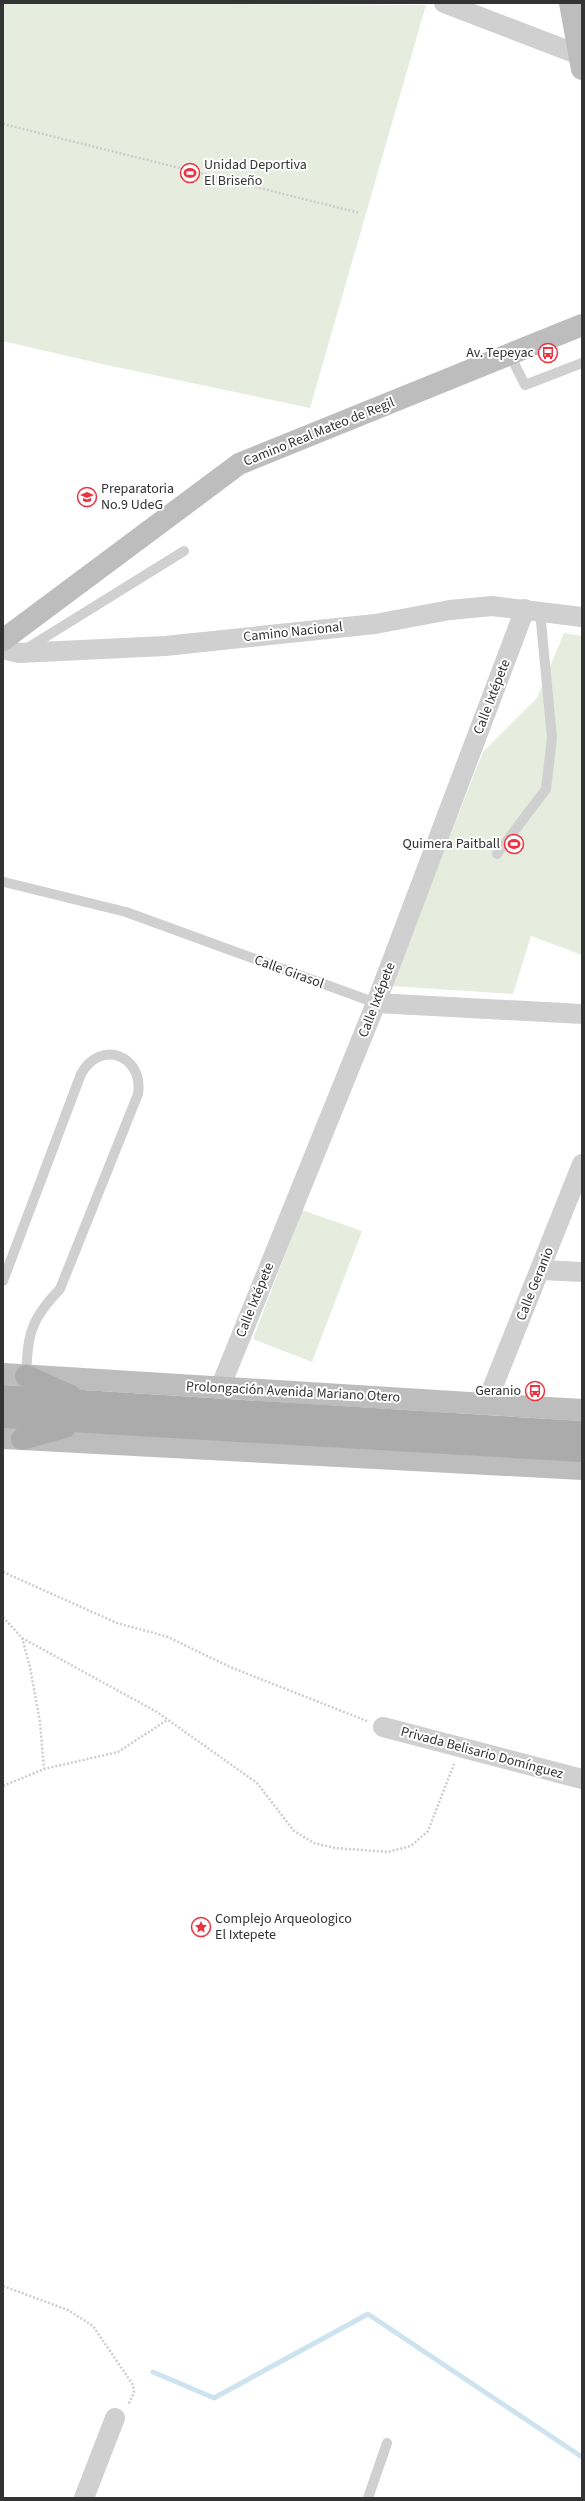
<svg xmlns="http://www.w3.org/2000/svg" width="585" height="2501" viewBox="0 0 585 2501" font-family="'Source Sans 3',sans-serif">
<style>
.green{fill:#e6ecde}
.lines{fill:none;stroke-linecap:round;stroke-linejoin:round}
.stream{stroke:#cde3ef;stroke-width:5}
.path{stroke:#cdcdcd;stroke-width:2.5;stroke-dasharray:2 2;stroke-linecap:butt}
.lane{stroke:#d0d0d0;stroke-width:10}
.street{stroke:#d0d0d0;stroke-width:20}
.secondary{stroke:#bdbdbd;stroke-width:22}
.primary{stroke:#ababab;stroke-width:22}
.labels{text-anchor:middle;dominant-baseline:central;stroke-width:4;stroke-linejoin:round;paint-order:stroke}
.poi-label{font-size:14px;fill:#333;stroke:#fff;text-anchor:start}
.street-label{font-size:14px;fill:#333;stroke:#fff}
</style>
<rect width="100%" height="100%" fill="#fff"/>
<g class="green">
<polygon points="3,3 426,5 310,408 102,364 3,341"/>
<polygon points="564,633 582,636 582,955 531,936 513,994 391,986 483,752 537,698"/>
<polygon points="302,1210 362,1231 312,1362 253,1339"/>
</g>
<g class="lines">
<polyline class="stream" points="153,2372 214,2398 368,2314 582,2457"/>
<g class="path">
<polyline points="3,124 360,213"/>
<polyline points="3,1572 117,1623 168,1637 230,1667 367,1721"/>
<polyline points="3,1617 22,1638 30,1667 40,1722 44,1769"/>
<polyline points="22,1638 157,1712 257,1783 294,1831 314,1843 335,1848 388,1852 411,1846 428,1831 454,1764"/>
<polyline points="3,1786 44,1769 118,1752 167,1720"/>
<polyline points="3,2286 68,2310 93,2326 133,2385 134,2393 128,2405"/>
</g>
<g class="lane">
<polyline points="510,355 525,385 582,363"/>
<polyline points="26,649 184,551"/>
<polyline points="497,854 546,789 552,738 540,611"/>
<polyline points="4,882 126,912 376,1003"/>
<path d="M3 1281 81 1074C100 1039 144 1055 138 1094L60 1289C30 1320 28 1334 26 1376"/>
<polyline points="368,2498 387,2443"/>
</g>
<g class="street">
<polyline points="444,3 582,56"/>
<polyline points="3,649 19,653 165,646 375,624 450,610 492,606 582,617"/>
<polyline points="376,1003 582,1014"/>
<polyline points="541,1270 582,1272"/>
<polyline points="220,1388 376,1003 525,609"/>
<polyline points="486,1404 582,1164"/>
<polyline points="383,1727 582,1779"/>
<polyline points="84,2498 115,2418"/>
</g>
<g class="secondary">
<polyline points="570,3 582,69"/>
<polyline points="3,640 239,464 582,325"/>
<polyline points="3,1374 582,1410"/>
<polyline points="3,1438 582,1469"/>
</g>
<g class="primary">
<polyline points="26,1376 71,1396"/>
<polyline points="3,1396 582,1432"/>
<polyline points="3,1417 582,1451"/>
<polyline points="22,1439 65,1427"/>
</g>
</g>
<defs>
<symbol id="stadium-ring" viewBox="-11 -11 22 22"><circle r="9.5" fill="#fff" stroke="#ee3141" stroke-width="1.5"/><path d="M0-5a6.5 5 0 1 0 0 10a6.5 5 0 1 0 0-10ZM-3.5-1.8h7v3.6h-7Z" fill="#ee3141"/></symbol>
<symbol id="bus-ring" viewBox="-11 -11 22 22"><circle r="9.5" fill="#fff" stroke="#ee3141" stroke-width="1.5"/><path d="M-5-6H5V4H4V6H2V4H-2V6H-4V4H-5ZM-3.5-4V0h7V-4ZM-3.5 1.2v1.5H-2V1.2ZM2 1.2v1.5H3.5V1.2Z" fill="#ee3141"/></symbol>
<symbol id="university-ring" viewBox="-11 -11 22 22"><circle r="9.5" fill="#fff" stroke="#ee3141" stroke-width="1.5"/><path d="M0-5L7-2L0 1L-7-2ZM-4 1L0 2.5L4 1V4Q0 6-4 4Z" fill="#ee3141"/></symbol>
<symbol id="sight-ring" viewBox="-11 -11 22 22"><circle r="9.5" fill="#fff" stroke="#ee3141" stroke-width="1.5"/><path d="M0-6L1.8-2.2L6-1.7L2.9 1.2L3.7 5.4L0 3.3L-3.7 5.4L-2.9 1.2L-6-1.7L-1.8-2.2Z" fill="#ee3141"/></symbol>
</defs>
<g fill-rule="evenodd">
<use href="#stadium-ring" x="179" y="162" width="22" height="22"/>
<use href="#bus-ring" x="537" y="342" width="22" height="22"/>
<use href="#university-ring" x="76" y="486" width="22" height="22"/>
<use href="#stadium-ring" x="503" y="833" width="22" height="22"/>
<use href="#bus-ring" x="524" y="1380" width="22" height="22"/>
<use href="#sight-ring" x="190" y="1916" width="22" height="22"/>
</g>
<g class="labels">
<g class="poi-label">
<text x="204" y="165">Unidad Deportiva<tspan x="204" dy="16">El Briseño</tspan></text>
<text x="534" y="353" text-anchor="end">Av. Tepeyac</text>
<text x="101" y="489">Preparatoria<tspan x="101" dy="16">No.9 UdeG</tspan></text>
<text x="500" y="844" text-anchor="end">Quimera Paitball</text>
<text x="521" y="1391" text-anchor="end">Geranio</text>
<text x="215" y="1919">Complejo Arqueologico<tspan x="215" dy="16">El Ixtepete</tspan></text>
</g>
<g class="street-label">
<text transform="translate(319 432) rotate(-22)">Camino Real Mateo de Regil</text>
<text transform="translate(293 632) rotate(-6)">Camino Nacional</text>
<text transform="translate(492 697) rotate(-69)">Calle Ixtépete</text>
<text transform="translate(289 972) rotate(20)">Calle Girasol</text>
<text transform="translate(377 1000) rotate(-69)">Calle Ixtépete</text>
<text transform="translate(535 1284) rotate(-68)">Calle Geranio</text>
<text transform="translate(255 1300) rotate(-68)">Calle Ixtépete</text>
<text transform="translate(293 1392) rotate(3)">Prolongación Avenida Mariano Otero</text>
<text transform="translate(482 1753) rotate(15)">Privada Belisario Domínguez</text>
</g>
</g>
<rect width="585" height="2501" fill="none" stroke="#333333" stroke-width="8"/>
</svg>
